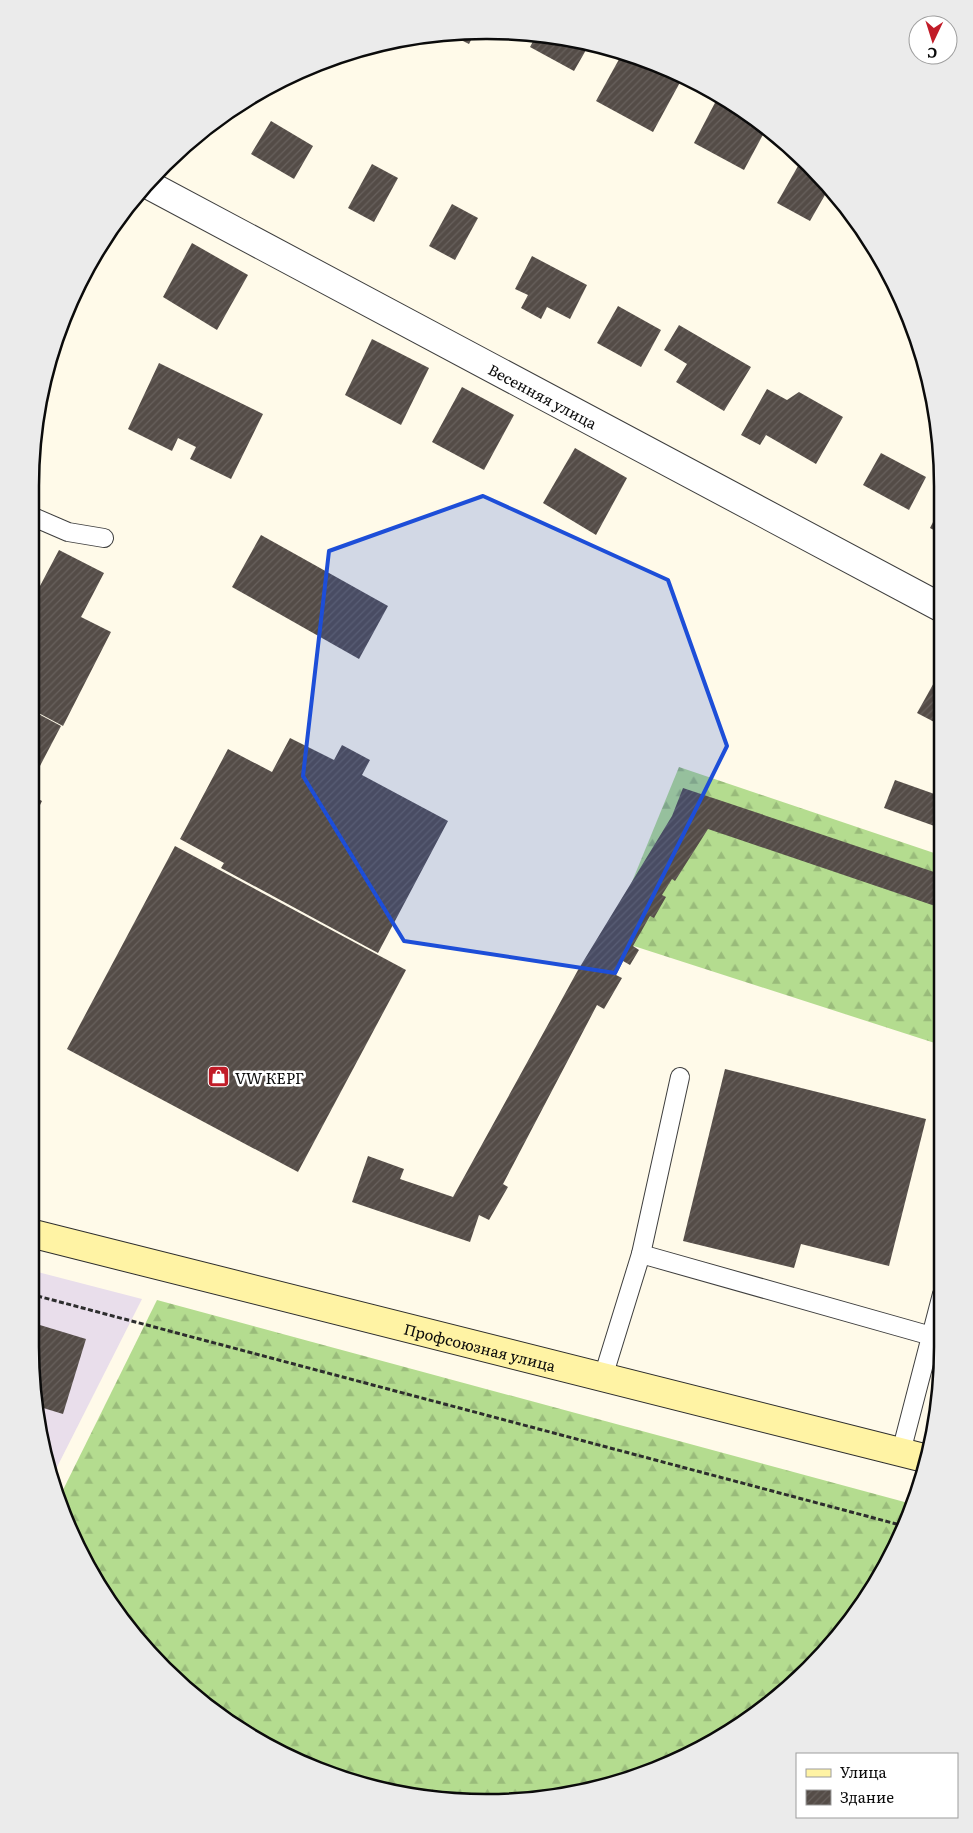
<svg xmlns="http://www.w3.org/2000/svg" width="973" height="1833" viewBox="0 0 973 1833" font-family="Literata,serif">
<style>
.industrial{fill:#e9deeb}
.forest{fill:url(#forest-firs)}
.building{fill:url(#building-hatch)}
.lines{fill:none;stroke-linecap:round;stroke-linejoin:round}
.lane-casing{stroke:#3e3e3e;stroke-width:20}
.street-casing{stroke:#3e3e3e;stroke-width:30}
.secondary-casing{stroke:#2d2d2d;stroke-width:30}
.path{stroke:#2d2d2d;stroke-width:3;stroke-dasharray:5 2.5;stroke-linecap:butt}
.lane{stroke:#fff;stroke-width:18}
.street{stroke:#fff;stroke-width:28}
.secondary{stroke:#fff3a4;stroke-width:28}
.marked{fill:#1d4ed8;fill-opacity:0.2;stroke:#1d4ed8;stroke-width:4;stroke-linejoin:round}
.labels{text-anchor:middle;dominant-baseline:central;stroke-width:5;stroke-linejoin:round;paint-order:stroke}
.street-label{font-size:15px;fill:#0b0b0b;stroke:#fff}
.poi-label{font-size:15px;fill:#0b0b0b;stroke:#fff;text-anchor:start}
.rim{fill:none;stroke:#0b0b0b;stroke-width:2.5}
</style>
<defs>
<pattern id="forest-firs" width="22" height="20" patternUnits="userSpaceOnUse" patternTransform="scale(1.25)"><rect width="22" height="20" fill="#b4dc8f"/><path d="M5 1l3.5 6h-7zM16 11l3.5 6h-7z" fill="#99bb7a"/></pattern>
<pattern id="building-hatch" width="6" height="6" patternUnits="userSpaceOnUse" patternTransform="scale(1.25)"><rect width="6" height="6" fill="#544c47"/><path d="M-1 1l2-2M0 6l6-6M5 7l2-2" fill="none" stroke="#68615d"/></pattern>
</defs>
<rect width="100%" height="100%" fill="#fffae9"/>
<polygon class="industrial" points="30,1270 142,1299 52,1477 30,1346"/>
<g class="forest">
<polygon points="679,767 940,855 941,1045 609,938"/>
<polygon points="157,1300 912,1504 896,1549 809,1669 740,1726 661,1768 517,1802 369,1788 233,1726 125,1625 58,1500"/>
</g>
<g class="building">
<polygon points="475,32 469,44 447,33"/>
<polygon points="537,34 560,38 590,43 574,71 530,47"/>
<polygon points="623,52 684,75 653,132 596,101"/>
<polygon points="718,97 766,129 744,170 694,143"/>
<polygon points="271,121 313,146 294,179 251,154"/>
<polygon points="802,159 829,188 810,221 777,203"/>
<polygon points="372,164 398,178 374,222 348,208"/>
<polygon points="452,204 478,218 455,260 429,246"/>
<polygon points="192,243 248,275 217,330 163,297"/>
<polygon points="532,256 587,285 570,319 547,307 541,319 521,308 528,295 515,289"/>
<polygon points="618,306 661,330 641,367 597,343"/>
<polygon points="679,325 751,367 724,411 676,382 687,364 664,350"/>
<polygon points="372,339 429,368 401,425 345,395"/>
<polygon points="159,363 263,414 231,479 190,459 196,447 178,438 172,451 128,429"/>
<polygon points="462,387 514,415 484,470 432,442"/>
<polygon points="767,389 787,400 799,392 843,417 816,464 766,435 760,445 741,435"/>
<polygon points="575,448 627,478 596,535 543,503"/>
<polygon points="881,453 926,477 909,510 863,485"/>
<polygon points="939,510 939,533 930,528"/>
<polygon points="261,535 388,606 359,659 232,587"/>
<polygon points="59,550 104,573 81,617 111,632 63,726 31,709 31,603"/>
<polygon points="940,672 940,725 917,713"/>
<polygon points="31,710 61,726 31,783"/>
<polygon points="290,738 334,760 342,745 370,760 362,775 448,821 378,953 221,868 224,863 180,839 228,749 272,772"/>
<polygon points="895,780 940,796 940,828 884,808"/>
<polygon points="683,788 940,874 941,908 708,829 675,881 672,879 662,895 666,897 654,918 650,916 633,946 639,950 630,965 623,961 616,975 622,978 604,1009 597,1005 503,1184 508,1187 489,1220 479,1215 470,1242 352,1202 368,1156 404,1169 400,1179 453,1197 578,970 672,816"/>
<polygon points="31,795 42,801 31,823"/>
<polygon points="175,846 406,970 298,1172 67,1049"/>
<polygon points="725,1069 926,1119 889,1266 801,1244 794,1268 683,1241"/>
<polygon points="30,1322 86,1339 63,1414 40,1407 30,1346"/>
</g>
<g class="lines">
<defs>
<g id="lane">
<polyline points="31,516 68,532 104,538"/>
<polyline points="641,1254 680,1077"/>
<polyline points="603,1377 641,1254 942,1339"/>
<polyline points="901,1452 942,1294"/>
</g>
<g id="street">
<path id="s1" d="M147 184 940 607"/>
</g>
<g id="secondary">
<path id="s2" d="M30 1233 928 1459"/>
</g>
</defs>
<use href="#lane" class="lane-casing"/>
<use href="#street" class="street-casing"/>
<use href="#secondary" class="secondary-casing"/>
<polyline class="path" points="30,1294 904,1526"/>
<use href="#lane" class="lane"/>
<use href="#street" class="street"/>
<use href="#secondary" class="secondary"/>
</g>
<path class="marked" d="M483 496 668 580 727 746 615 973 404 941 303 776 329 551Z"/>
<defs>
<symbol id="shop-square" viewBox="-11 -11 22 22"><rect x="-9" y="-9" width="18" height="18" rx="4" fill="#c11c28" stroke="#fff"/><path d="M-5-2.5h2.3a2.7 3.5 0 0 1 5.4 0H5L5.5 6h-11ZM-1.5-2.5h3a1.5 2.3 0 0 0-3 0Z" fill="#fff"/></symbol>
</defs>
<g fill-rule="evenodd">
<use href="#shop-square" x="206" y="1064" width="25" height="25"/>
</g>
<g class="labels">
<g class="street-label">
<text stroke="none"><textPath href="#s1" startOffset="449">Весенняя улица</textPath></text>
<text stroke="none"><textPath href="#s2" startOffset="464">Профсоюзная улица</textPath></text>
</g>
<g class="poi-label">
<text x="235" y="1077">VW КЕРГ</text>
</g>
</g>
<path d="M0 0H973V1833H0ZM486 39H487A447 447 0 0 1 934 486V1347A447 447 0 0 1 487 1794H486A447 447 0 0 1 39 1347V486A447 447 0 0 1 486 39Z" fill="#ebebeb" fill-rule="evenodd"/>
<path class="rim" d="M486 39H487A447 447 0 0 1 934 486V1347A447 447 0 0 1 487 1794H486A447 447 0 0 1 39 1347V486A447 447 0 0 1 486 39Z"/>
<rect x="796" y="1753" width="162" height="65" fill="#ffffff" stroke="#9d9d9d"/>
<rect x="806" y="1769" width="25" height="8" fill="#fff3a4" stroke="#9d9d9d"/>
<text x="840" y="1778" font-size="15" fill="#0b0b0b">Улица</text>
<rect x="806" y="1790" width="25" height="15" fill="url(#building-hatch)" stroke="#9d9d9d"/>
<text x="840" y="1803" font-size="15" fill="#0b0b0b">Здание</text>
<g transform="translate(933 40) rotate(184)"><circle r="24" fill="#ffffff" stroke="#9d9d9d"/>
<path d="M0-4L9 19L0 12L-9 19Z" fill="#c11c28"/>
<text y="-8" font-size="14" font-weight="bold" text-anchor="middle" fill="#0b0b0b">С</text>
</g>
</svg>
